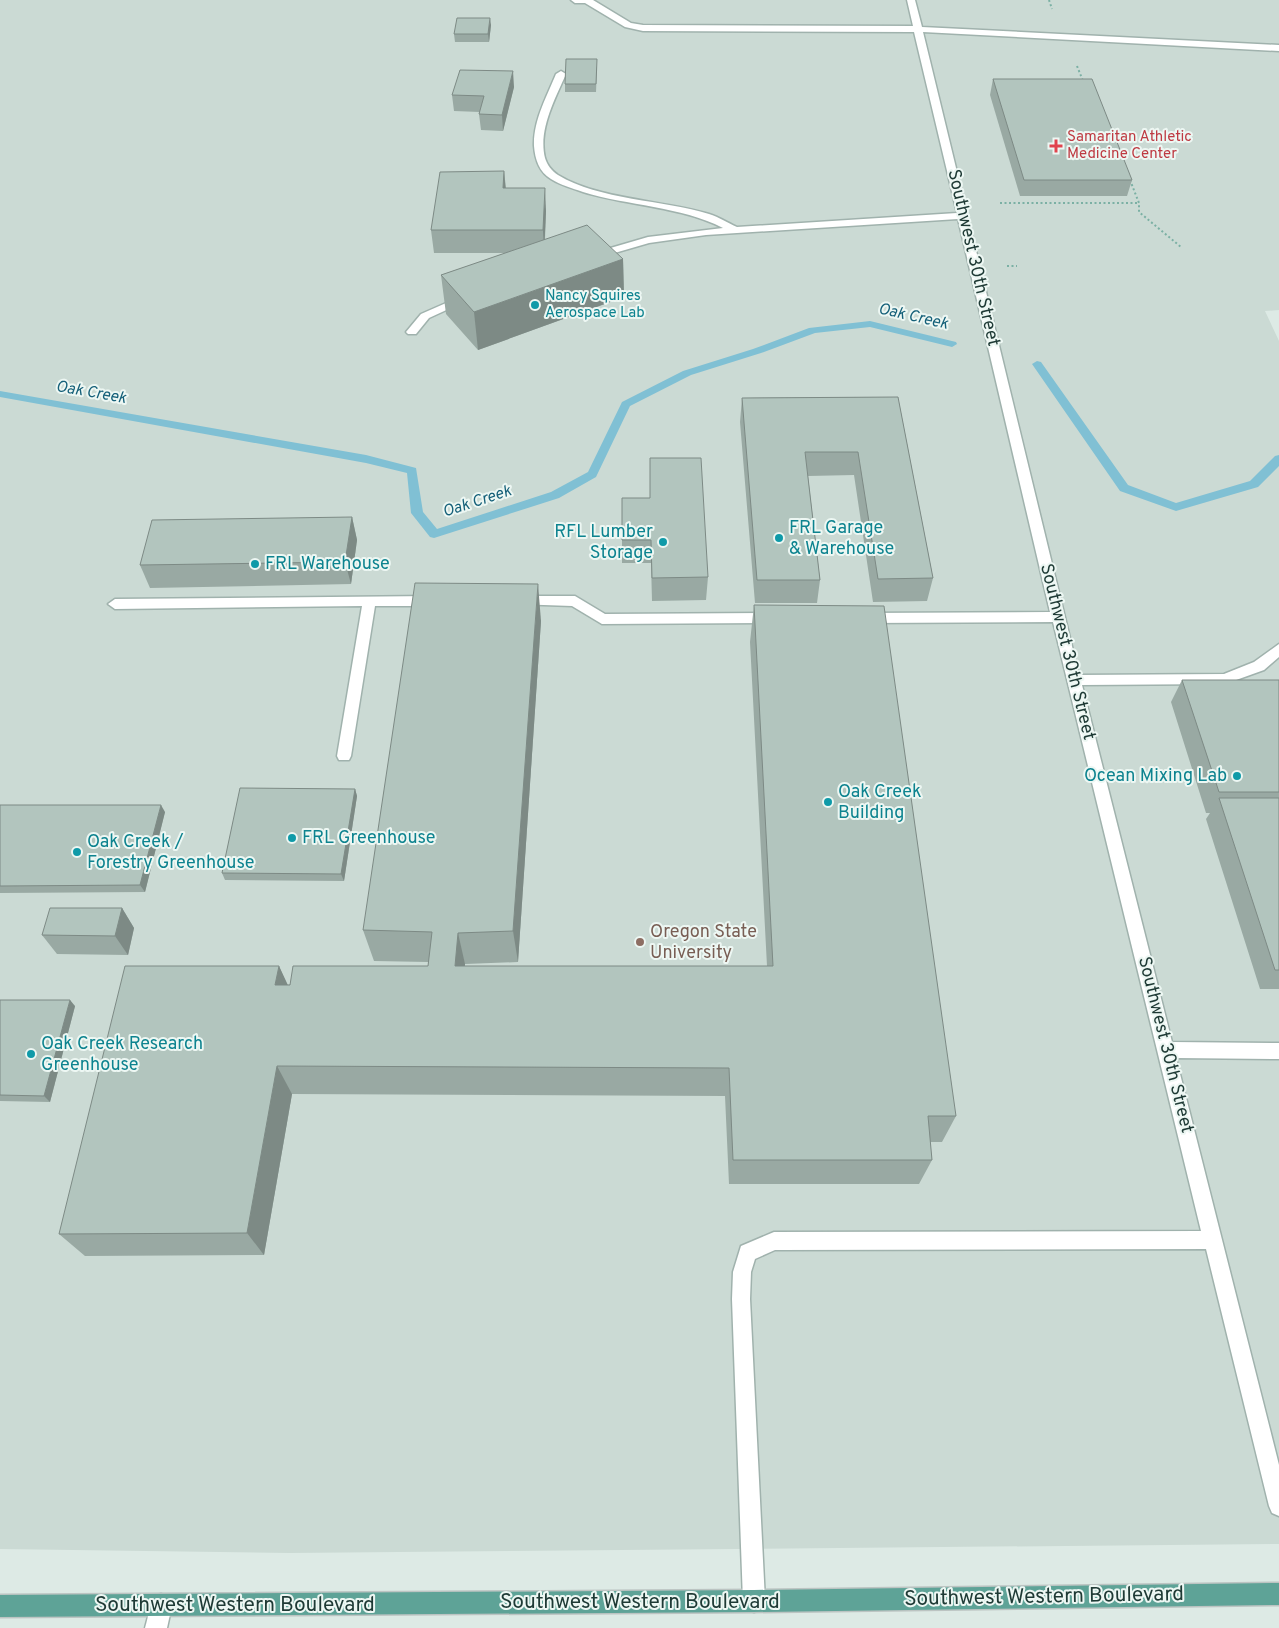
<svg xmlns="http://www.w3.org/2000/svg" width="1279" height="1628" viewBox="0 0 1279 1628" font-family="Overpass,sans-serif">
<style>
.built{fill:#cbdad4}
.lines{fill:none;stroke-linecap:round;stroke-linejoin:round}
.stream{fill:#80c0d4;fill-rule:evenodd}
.minor-casing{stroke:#a0b2ad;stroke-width:3}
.major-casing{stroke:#bcc4c2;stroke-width:3}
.path{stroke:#7bb0a4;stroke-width:2;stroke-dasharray:2 2.5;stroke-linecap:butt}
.minor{fill:#fff;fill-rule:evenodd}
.major{fill:#5ea397;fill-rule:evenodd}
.wall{fill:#99a9a3}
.shaded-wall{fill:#7d8a85}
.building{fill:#b2c5be;stroke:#7d8a85}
.health-dot{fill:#e0444e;stroke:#edf7f3;stroke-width:2}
.culture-dot{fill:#0f9aa8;stroke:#edf7f3;stroke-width:2}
.education-dot{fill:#8d6e63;stroke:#edf7f3;stroke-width:2}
.labels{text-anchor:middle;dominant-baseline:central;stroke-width:4;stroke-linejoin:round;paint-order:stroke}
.far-health-label{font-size:15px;fill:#be3a42;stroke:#edf7f3;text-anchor:start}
.far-culture-label{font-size:15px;fill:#0d838f;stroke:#edf7f3;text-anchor:start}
.far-water-label{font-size:16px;font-style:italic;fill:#156079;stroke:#edf7f3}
.street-label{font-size:18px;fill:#1e3a35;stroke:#edf7f3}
.culture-label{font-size:18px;fill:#0d838f;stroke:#edf7f3;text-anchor:start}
.education-label{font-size:18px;fill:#785e54;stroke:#edf7f3;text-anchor:start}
.near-street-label{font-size:21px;fill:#1e3a35;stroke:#edf7f3}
</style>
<rect width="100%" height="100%" fill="#ddeae5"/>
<polygon class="built" points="0,0 1279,0 1279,310 1265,311 1279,341 1279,1544 289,1553 0,1549"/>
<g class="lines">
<g class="stream">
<polygon points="870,321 956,342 957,344 952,347 870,327 815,333 761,353 691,375 630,406 596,477 559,498 434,538 430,537 411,513 407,473 366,463 0,397 0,391 366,455 416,468 423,512 437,529 551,492 588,472 622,402 683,371 753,349 809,328"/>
<polygon points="1037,361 1041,362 1128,485 1176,503 1250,481 1275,456 1279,455 1279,466 1258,487 1176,511 1120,491 1032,364"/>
</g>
<defs>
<g id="minor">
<path d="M571 0H593L631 23 643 25 913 26 907 0H915L922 27 1279 45V51L923 32 1079 675 1224 674 1254 662 1279 644V657L1264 670 1225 684 1082 685 1172 1042 1279 1043V1059L1176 1058 1279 1465V1516L1272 1513 1269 1506 1206 1249 775 1250 755 1259 751 1272 750 1299 765 1601 762 1609 754 1612 746 1609 743 1601 732 1299 733 1272 741 1246 774 1232 1201 1231 1053 622 865 623 858 618 865 613 1050 612 958 219 706 235 649 243 594 259 589 256 590 254 648 237 723 228C680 206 628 206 583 192 572 188 560 185 551 179 539 172 535 159 534 146 533 121 547 96 556 74L561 71 566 74C555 99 538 130 545 158 547 165 552 171 558 175 599 200 664 200 709 214 719 217 728 223 737 227L957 213 914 32 643 31 625 27 585 3H575Z"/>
<polygon points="462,296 467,299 466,301 429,318 416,334 408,334 406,332 421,314"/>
<polygon points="432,596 439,601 432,606 375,606 351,756 349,760 339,760 337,756 362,606 115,609 108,604 115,599"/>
<polygon points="520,596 575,596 605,614 772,613 779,618 772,623 602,624 572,606 515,604 513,601 515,598"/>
<polygon points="161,1594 169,1597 172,1605 167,1628 145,1628 153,1597"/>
</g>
<polygon id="major" points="1279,1583 1279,1605 754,1612 0,1617 0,1595 754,1590"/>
</defs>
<use href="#minor" class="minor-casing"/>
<use href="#major" class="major-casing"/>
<g class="path">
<polyline points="1049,0 1052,9"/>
<polyline points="1077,66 1083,81"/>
<polyline points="1130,180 1139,203 1139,212 1181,247"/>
<polyline points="1000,203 1139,203"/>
<polyline points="1007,266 1017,266"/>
</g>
<use href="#minor" class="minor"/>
<use href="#major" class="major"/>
</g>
<g class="wall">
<polygon points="491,25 489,42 455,42 454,34"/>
<polygon points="597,67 596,92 565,92 565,84"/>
<polygon points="993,79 1132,180 1127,196 1020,196 990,95"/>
<polygon points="514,87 503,131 481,130 479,114 480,112 454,111 452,95"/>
<polygon points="504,171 506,188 546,211 545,240 623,259 624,297 478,350 446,314 441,275 506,253 434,253 431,230"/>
<polygon points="898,397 933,578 927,601 873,602 854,475 808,476 820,580 817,603 755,603 740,422 742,398"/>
<polygon points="622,498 708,577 706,600 652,601 651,563 622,563"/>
<polygon points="352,517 357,540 351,584 150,588 140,565"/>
<polygon points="754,605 956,1116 942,1142 930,1142 932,1160 919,1184 729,1184 725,1096 292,1094 264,1255 85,1256 59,1234 279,966 287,985 428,966 428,962 374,961 363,930 541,621 518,962 465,964 465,966 767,966 750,642"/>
<polygon points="1182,680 1279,681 1279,989 1260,989 1206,819 1210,813 1206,813 1171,702"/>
<polygon points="355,789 357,796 344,881 225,880 222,873"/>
<polygon points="0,805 165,812 145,892 0,893"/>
<polygon points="122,908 134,928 128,955 57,954 42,935"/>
<polygon points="0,1000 75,1006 50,1102 0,1101"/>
</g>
<g class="shaded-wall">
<polygon points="490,18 491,25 489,42 488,34"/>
<polygon points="513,71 514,87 503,131 502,115"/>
<polygon points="504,171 506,194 503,188"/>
<polygon points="545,188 546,211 544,253 543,230"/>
<polygon points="623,259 624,297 478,350 474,312"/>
<polygon points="352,517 357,540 351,584 345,562"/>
<polygon points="538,584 541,621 518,962 513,931"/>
<polygon points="355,789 357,796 344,881 341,874"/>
<polygon points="161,805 165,812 145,892 140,885"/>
<polygon points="122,908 134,928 128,955 115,936"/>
<polygon points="458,933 465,964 462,996 455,966"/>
<polygon points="279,966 293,996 275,985"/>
<polygon points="70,1000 75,1006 50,1102 44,1096"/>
<polygon points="277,1066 292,1094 264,1255 247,1233"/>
</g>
<g class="building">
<polygon points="457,18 490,18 488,34 454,34"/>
<polygon points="566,59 597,59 596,84 565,84"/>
<polygon points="460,70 513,71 502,115 479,114 484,96 452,95"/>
<polygon points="993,79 1092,79 1132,180 1024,180"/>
<polygon points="504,171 503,188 545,188 543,230 431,230 440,172"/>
<polygon points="587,225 623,259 474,312 441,275"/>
<polygon points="898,397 933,578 878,579 858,452 805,452 820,580 757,580 742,398"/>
<polygon points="650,458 701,458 708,577 652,578 651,540 622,540 622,498 650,498"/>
<polygon points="352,517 345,562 140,565 152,520"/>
<polygon points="415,583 538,584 513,931 458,933 455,966 773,966 754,605 884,606 956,1116 928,1116 932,1160 733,1160 729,1068 277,1066 247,1233 59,1234 125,966 279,966 275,985 290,985 293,966 428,966 432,932 363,930"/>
<polygon points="1182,680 1279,680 1279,792 1219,792"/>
<polygon points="240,788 355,789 341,874 222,873"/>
<polygon points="1219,798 1279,798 1279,970 1275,970"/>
<polygon points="0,805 161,805 140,885 0,886"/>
<polygon points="50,908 122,908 115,936 42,935"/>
<polygon points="0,1000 70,1000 44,1096 0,1095"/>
</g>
<path class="health-dot" d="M1053.5 138.5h5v5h5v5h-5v5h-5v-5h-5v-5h5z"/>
<g class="culture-dot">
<circle cx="535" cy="305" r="5"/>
<circle cx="779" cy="538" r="5"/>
<circle cx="663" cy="542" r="5"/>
<circle cx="255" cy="564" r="5"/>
<circle cx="1237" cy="776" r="5"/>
<circle cx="828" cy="802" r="5"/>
<circle cx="292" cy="838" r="5"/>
<circle cx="77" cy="852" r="5"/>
<circle cx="31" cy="1054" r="5"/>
</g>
<circle class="education-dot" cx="640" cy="942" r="5"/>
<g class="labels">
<g class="far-health-label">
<text x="1067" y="137">Samaritan Athletic<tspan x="1067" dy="17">Medicine Center</tspan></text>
</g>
<g class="far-culture-label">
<text x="545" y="296">Nancy Squires<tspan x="545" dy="17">Aerospace Lab</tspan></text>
</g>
<g class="far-water-label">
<text transform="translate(913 317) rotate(13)">Oak Creek</text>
<text transform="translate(91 393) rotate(10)">Oak Creek</text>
<text transform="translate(477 502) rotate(-18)">Oak Creek</text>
</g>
<g class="street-label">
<text transform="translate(973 258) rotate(77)">Southwest 30th Street</text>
<text transform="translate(1067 652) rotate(76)">Southwest 30th Street</text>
<text transform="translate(1165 1045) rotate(76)">Southwest 30th Street</text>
</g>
<g class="culture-label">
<text x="789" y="528">FRL Garage<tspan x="789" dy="21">&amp; Warehouse</tspan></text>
<text x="653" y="532" text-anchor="end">RFL Lumber<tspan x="653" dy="21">Storage</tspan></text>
<text x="265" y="564">FRL Warehouse</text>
<text x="1227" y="776" text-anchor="end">Ocean Mixing Lab</text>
<text x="838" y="792">Oak Creek<tspan x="838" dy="21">Building</tspan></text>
<text x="302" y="838">FRL Greenhouse</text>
<text x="87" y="842">Oak Creek /<tspan x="87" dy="21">Forestry Greenhouse</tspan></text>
<text x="41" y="1044">Oak Creek Research<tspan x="41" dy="21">Greenhouse</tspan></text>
</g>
<g class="education-label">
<text x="650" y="932">Oregon State<tspan x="650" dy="21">University</tspan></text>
</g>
<g class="near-street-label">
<text transform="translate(1044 1597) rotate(-1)">Southwest Western Boulevard</text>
<text x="640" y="1602">Southwest Western Boulevard</text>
<text x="235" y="1605">Southwest Western Boulevard</text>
</g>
</g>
</svg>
